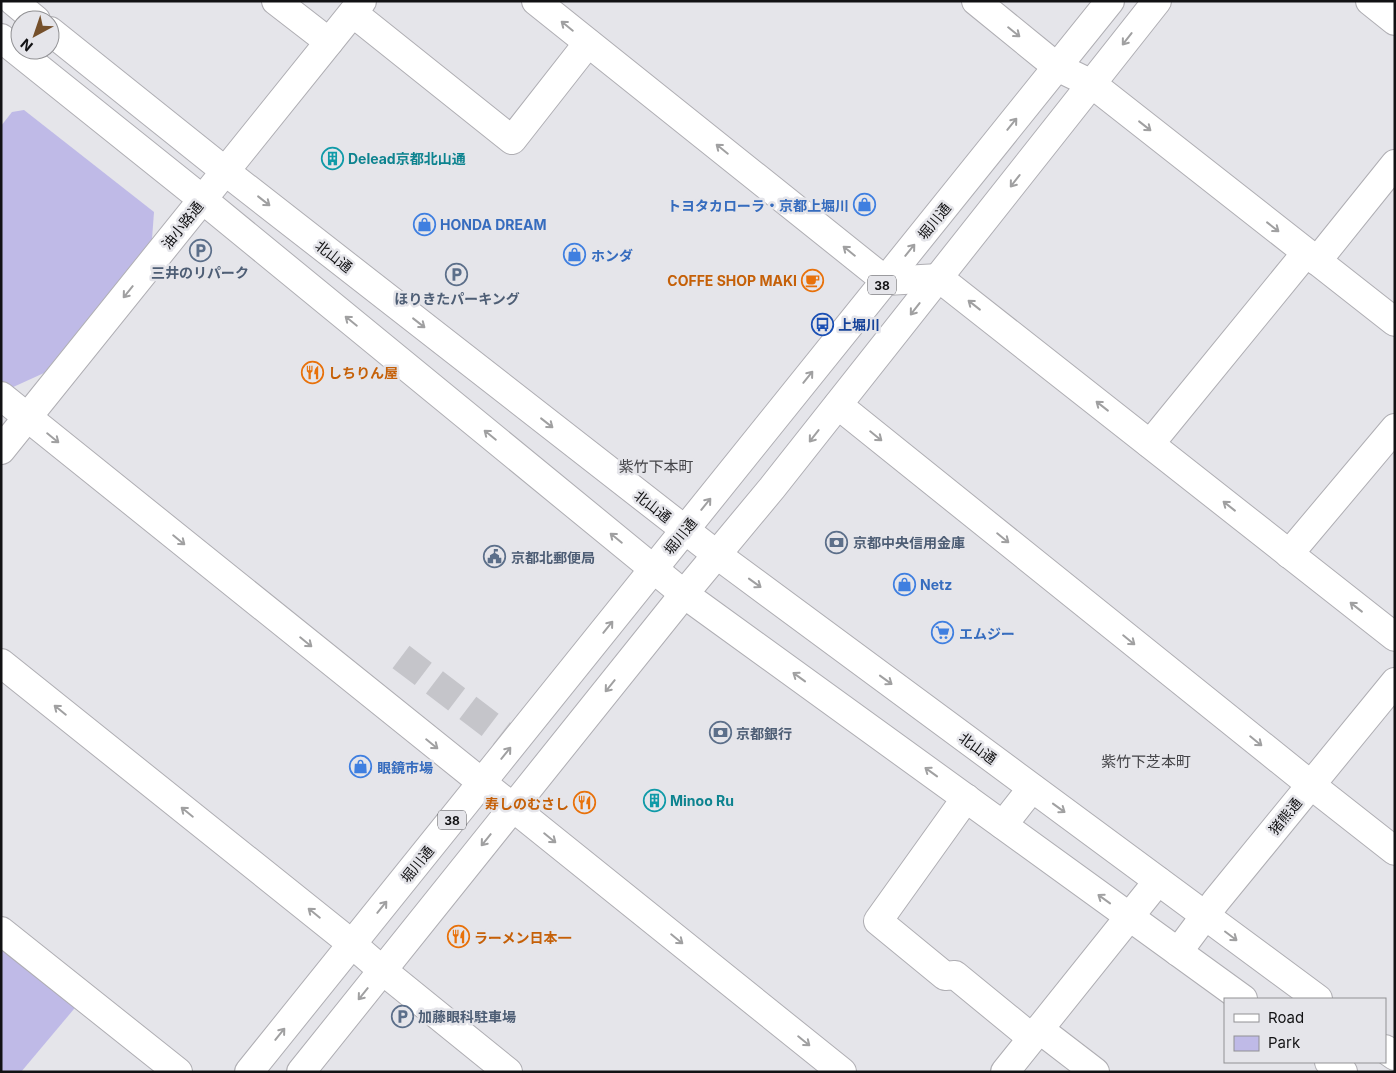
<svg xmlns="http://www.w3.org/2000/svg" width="1396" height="1073" viewBox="0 0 1396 1073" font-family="Inter,'Noto Sans JP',sans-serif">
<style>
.green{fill:#bfbae7}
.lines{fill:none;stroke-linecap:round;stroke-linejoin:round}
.minor-tunnel{stroke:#c5c5ca;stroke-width:28;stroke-dasharray:28 14;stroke-linecap:butt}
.minor-casing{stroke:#afaeb3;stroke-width:30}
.major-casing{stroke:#afaeb3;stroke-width:30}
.minor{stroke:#fff;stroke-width:28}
.major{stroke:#fff;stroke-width:28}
.oneway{stroke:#a0a0a1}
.labels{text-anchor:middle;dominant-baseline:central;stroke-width:5;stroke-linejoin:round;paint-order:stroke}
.shield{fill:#e5e5ea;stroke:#515154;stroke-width:1}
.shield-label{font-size:12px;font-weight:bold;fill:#121214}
.culture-label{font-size:14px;font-weight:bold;fill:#0d838f;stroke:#e5e5ea;text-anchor:start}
.shop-label{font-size:14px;font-weight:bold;fill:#366cbe;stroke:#e5e5ea;text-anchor:start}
.street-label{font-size:14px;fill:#121214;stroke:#e5e5ea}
.service-label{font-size:14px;font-weight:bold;fill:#4e5e75;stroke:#e5e5ea;text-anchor:start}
.food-label{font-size:14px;font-weight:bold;fill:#c56008;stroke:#e5e5ea;text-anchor:end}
.transit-label{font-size:14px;font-weight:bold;fill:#164399;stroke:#e5e5ea;text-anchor:start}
.neighbourhood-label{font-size:15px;fill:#454549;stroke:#e5e5ea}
</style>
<rect width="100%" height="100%" fill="#e5e5ea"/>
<g class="green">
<polygon points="24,110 154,212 152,239 44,373 11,388 1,380 1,126 12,112"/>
<polygon points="1,941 79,1003 21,1072 1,1072"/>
</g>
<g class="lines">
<polyline class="minor-tunnel" points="401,657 514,743"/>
<defs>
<g id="minor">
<polyline points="13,1 36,20"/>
<polyline points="276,1 329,42"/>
<polyline points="536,1 886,281 939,278 1395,637"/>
<polyline points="976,1 1057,67 1092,84 1395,322"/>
<polyline points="1370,1 1395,21"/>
<polyline points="353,13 512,140 588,43"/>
<polyline points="50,31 225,171 716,554 1318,999"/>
<polyline points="1,38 202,199 684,594 1243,999"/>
<polyline points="1317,261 1395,164"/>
<polyline points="1,396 842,1072"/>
<polyline points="838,405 1311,785 1395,851"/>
<polyline points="1150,444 1306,253"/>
<polyline points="1,450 362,1"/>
<polyline points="1289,554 1395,428"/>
<polyline points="1,663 352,944 382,970 508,1072"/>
<polyline points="966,798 878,921 945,976 955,975 1032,1038"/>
<polyline points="1003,825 1032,788"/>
<polyline points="1,931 178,1072"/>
<polyline points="1178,952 1216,901 1395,682"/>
<polyline points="1039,1029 1095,1072"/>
<polyline points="1385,1049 1395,1056"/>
<polyline points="1329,1062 1343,1072"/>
<polyline points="1005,1072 1158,881"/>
</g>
<g id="major">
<polyline points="249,1072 1110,1"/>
<polyline points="301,1072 684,594 772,488 1157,1"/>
</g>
</defs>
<use href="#minor" class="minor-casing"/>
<use href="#major" class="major-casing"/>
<use href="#minor" class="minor"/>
<use href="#major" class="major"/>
</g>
<defs><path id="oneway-shaft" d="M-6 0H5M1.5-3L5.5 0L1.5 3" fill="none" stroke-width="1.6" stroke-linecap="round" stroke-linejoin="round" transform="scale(1.25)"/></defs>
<g class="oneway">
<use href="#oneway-shaft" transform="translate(567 26) rotate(-141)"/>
<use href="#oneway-shaft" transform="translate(1014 32) rotate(39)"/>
<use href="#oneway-shaft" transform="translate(1127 39) rotate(128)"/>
<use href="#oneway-shaft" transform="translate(1012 124) rotate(-51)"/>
<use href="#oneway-shaft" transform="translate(1145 126) rotate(38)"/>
<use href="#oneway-shaft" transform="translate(722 149) rotate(-141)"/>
<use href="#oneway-shaft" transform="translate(1015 181) rotate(128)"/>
<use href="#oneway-shaft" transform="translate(264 201) rotate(38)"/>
<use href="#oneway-shaft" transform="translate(1273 227) rotate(38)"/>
<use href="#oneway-shaft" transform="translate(910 250) rotate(-51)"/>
<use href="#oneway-shaft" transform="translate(849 251) rotate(-141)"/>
<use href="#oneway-shaft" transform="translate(128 292) rotate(129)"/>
<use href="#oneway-shaft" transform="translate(974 305) rotate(-142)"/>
<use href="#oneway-shaft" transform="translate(915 309) rotate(128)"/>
<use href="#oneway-shaft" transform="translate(351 321) rotate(-141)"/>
<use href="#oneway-shaft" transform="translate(419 323) rotate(38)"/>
<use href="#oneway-shaft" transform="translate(808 377) rotate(-51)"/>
<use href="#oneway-shaft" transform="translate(1102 406) rotate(-142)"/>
<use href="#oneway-shaft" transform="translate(547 423) rotate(38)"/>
<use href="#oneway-shaft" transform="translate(490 435) rotate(-141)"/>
<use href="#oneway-shaft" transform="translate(814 436) rotate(128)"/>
<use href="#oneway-shaft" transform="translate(876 436) rotate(39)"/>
<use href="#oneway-shaft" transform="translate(53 438) rotate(39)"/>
<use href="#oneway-shaft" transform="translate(706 504) rotate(-51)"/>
<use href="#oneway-shaft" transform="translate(1229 506) rotate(-142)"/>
<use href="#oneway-shaft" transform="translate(616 538) rotate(-141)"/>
<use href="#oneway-shaft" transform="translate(1003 538) rotate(39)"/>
<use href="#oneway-shaft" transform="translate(179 540) rotate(39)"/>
<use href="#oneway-shaft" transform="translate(755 583) rotate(36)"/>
<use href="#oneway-shaft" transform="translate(1356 607) rotate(-142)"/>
<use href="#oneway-shaft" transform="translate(608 627) rotate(-51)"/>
<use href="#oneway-shaft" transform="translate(1129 640) rotate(39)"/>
<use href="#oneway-shaft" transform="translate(306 642) rotate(39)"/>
<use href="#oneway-shaft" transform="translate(799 677) rotate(-144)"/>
<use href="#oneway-shaft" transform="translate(886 680) rotate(36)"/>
<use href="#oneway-shaft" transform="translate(610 686) rotate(129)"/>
<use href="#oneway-shaft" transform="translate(60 710) rotate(-141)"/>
<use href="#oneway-shaft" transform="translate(1256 741) rotate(39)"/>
<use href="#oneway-shaft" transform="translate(432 744) rotate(39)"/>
<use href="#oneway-shaft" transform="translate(506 753) rotate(-51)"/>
<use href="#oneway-shaft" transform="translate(931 772) rotate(-144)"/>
<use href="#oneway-shaft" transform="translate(1059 808) rotate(36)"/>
<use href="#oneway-shaft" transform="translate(187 812) rotate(-141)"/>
<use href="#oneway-shaft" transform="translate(550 838) rotate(39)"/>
<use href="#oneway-shaft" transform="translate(486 840) rotate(129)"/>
<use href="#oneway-shaft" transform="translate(1104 899) rotate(-144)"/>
<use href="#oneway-shaft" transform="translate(382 907) rotate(-51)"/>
<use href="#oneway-shaft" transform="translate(314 913) rotate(-141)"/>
<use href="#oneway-shaft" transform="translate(1231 936) rotate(37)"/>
<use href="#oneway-shaft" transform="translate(677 939) rotate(39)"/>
<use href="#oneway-shaft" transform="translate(363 994) rotate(129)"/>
<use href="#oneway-shaft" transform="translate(280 1034) rotate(-51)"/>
<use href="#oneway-shaft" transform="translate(804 1041) rotate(39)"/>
</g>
<defs>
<symbol id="building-ring" viewBox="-11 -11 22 22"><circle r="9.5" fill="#e5e5ea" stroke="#0f9aa8" stroke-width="1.5"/><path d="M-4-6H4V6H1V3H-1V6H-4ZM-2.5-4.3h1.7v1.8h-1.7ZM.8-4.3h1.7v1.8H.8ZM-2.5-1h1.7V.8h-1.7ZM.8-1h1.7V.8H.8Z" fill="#0f9aa8"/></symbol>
<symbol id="shop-ring" viewBox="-11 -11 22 22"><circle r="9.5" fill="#e5e5ea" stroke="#3f7fe0" stroke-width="1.5"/><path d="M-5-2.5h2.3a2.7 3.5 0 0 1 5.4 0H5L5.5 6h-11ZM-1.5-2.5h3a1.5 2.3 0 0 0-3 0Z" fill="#3f7fe0"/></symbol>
<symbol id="parking-ring" viewBox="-11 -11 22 22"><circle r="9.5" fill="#e5e5ea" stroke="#5c6f8a" stroke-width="1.5"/><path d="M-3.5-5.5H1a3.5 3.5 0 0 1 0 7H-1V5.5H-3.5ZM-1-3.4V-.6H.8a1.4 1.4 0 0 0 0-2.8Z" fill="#5c6f8a"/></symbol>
<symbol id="cafe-ring" viewBox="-11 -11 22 22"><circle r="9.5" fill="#e5e5ea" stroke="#e8710a" stroke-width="1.5"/><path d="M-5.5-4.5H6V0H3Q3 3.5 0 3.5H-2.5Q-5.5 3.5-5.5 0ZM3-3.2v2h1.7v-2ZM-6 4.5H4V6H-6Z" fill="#e8710a"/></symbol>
<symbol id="bus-ring" viewBox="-11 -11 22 22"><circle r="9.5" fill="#e5e5ea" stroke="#1a4fb4" stroke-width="1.5"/><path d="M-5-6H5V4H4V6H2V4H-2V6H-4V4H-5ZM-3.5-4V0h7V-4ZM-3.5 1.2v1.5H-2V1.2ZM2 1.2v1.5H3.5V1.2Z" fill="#1a4fb4"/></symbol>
<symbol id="restaurant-ring" viewBox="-11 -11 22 22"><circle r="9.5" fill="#e5e5ea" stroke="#e8710a" stroke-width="1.5"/><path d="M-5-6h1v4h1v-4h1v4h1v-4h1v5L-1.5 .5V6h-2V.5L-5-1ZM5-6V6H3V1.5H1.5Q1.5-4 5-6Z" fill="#e8710a"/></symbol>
<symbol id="bank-ring" viewBox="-11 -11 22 22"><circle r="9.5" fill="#e5e5ea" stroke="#5c6f8a" stroke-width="1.5"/><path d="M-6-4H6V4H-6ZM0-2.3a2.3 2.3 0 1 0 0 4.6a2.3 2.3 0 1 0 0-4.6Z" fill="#5c6f8a"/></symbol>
<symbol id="civic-ring" viewBox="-11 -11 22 22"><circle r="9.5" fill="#e5e5ea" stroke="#5c6f8a" stroke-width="1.5"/><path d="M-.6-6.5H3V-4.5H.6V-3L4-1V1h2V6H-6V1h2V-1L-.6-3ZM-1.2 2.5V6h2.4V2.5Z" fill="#5c6f8a"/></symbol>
<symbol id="supermarket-ring" viewBox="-11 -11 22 22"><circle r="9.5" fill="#e5e5ea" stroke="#3f7fe0" stroke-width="1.5"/><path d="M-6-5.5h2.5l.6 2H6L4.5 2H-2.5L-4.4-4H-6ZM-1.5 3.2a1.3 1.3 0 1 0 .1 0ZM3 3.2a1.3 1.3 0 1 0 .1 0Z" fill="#3f7fe0"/></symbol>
</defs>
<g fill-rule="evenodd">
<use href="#building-ring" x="320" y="146" width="25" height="25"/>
<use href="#shop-ring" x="852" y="192" width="25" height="25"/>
<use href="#shop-ring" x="412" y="212" width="25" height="25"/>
<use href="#parking-ring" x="188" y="238" width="25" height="25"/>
<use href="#shop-ring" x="562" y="242" width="25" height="25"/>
<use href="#parking-ring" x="444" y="262" width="25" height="25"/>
<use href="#cafe-ring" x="800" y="268" width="25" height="25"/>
<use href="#bus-ring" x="810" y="312" width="25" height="25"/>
<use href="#restaurant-ring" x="300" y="360" width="25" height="25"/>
<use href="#bank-ring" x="824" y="530" width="25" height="25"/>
<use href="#civic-ring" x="482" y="544" width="25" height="25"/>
<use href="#shop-ring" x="892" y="572" width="25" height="25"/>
<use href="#supermarket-ring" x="930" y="620" width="25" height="25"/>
<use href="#bank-ring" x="708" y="720" width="25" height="25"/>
<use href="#shop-ring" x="348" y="754" width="25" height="25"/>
<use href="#building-ring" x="642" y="788" width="25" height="25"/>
<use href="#restaurant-ring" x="572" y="790" width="25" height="25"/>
<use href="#restaurant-ring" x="446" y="924" width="25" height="25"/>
<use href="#parking-ring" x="390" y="1004" width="25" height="25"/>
</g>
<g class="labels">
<g class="shield">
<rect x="868" y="275.5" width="28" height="19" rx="4"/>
<rect x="438" y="810.5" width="28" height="19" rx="4"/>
</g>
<g class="shield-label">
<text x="882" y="285">38</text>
<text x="452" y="820">38</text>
</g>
<g class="culture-label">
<text x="348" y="158">Delead京都北山通</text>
<text x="670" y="800">Minoo Ru</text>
</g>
<g class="shop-label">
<text x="849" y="205" text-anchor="end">トヨタカローラ・京都上堀川</text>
<text x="440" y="224">HONDA DREAM</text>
<text x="591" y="255">ホンダ</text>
<text x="920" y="584">Netz</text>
<text x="959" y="633">エムジー</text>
<text x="377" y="767">眼鏡市場</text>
</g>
<g class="street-label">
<text transform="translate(934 221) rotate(-51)">堀川通</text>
<text transform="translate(182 225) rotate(-51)">油小路通</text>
<text transform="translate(334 256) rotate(38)">北山通</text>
<text transform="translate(653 506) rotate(38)">北山通</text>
<text transform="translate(680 536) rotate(-51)">堀川通</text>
<text transform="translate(978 748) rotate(36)">北山通</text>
<text transform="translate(1285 816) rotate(-51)">猪熊通</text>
<text transform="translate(417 864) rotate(-51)">堀川通</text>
</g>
<g class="service-label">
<text x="200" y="272" text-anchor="middle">三井のリパーク</text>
<text x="457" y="298" text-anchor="middle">ほりきたパーキング</text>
<text x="853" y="542">京都中央信用金庫</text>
<text x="511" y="557">京都北郵便局</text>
<text x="736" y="733">京都銀行</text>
<text x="418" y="1016">加藤眼科駐車場</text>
</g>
<g class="food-label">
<text x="797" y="280">COFFE SHOP MAKI</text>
<text x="328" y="372" text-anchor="start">しちりん屋</text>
<text x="569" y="803">寿しのむさし</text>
<text x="474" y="937" text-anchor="start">ラーメン日本一</text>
</g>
<g class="transit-label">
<text x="838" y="324">上堀川</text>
</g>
<g class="neighbourhood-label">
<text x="656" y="466">紫竹下本町</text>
<text x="1146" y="761">紫竹下芝本町</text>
</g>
</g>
<rect width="1396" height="1073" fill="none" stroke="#121214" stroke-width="5"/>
<rect x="1224" y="998" width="162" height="65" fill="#e5e5ea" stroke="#919194"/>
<rect x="1234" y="1014" width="25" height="8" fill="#ffffff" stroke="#919194"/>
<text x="1268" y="1023" font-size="15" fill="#121214">Road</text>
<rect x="1234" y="1036" width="25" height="15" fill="#bfbae7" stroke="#919194"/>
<text x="1268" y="1048" font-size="15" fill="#121214">Park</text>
<g transform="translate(35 35) rotate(220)"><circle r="24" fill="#e5e5ea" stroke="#919194"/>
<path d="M0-4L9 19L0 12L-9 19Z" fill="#75502b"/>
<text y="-8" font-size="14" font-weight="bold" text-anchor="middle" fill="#121214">N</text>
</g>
</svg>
